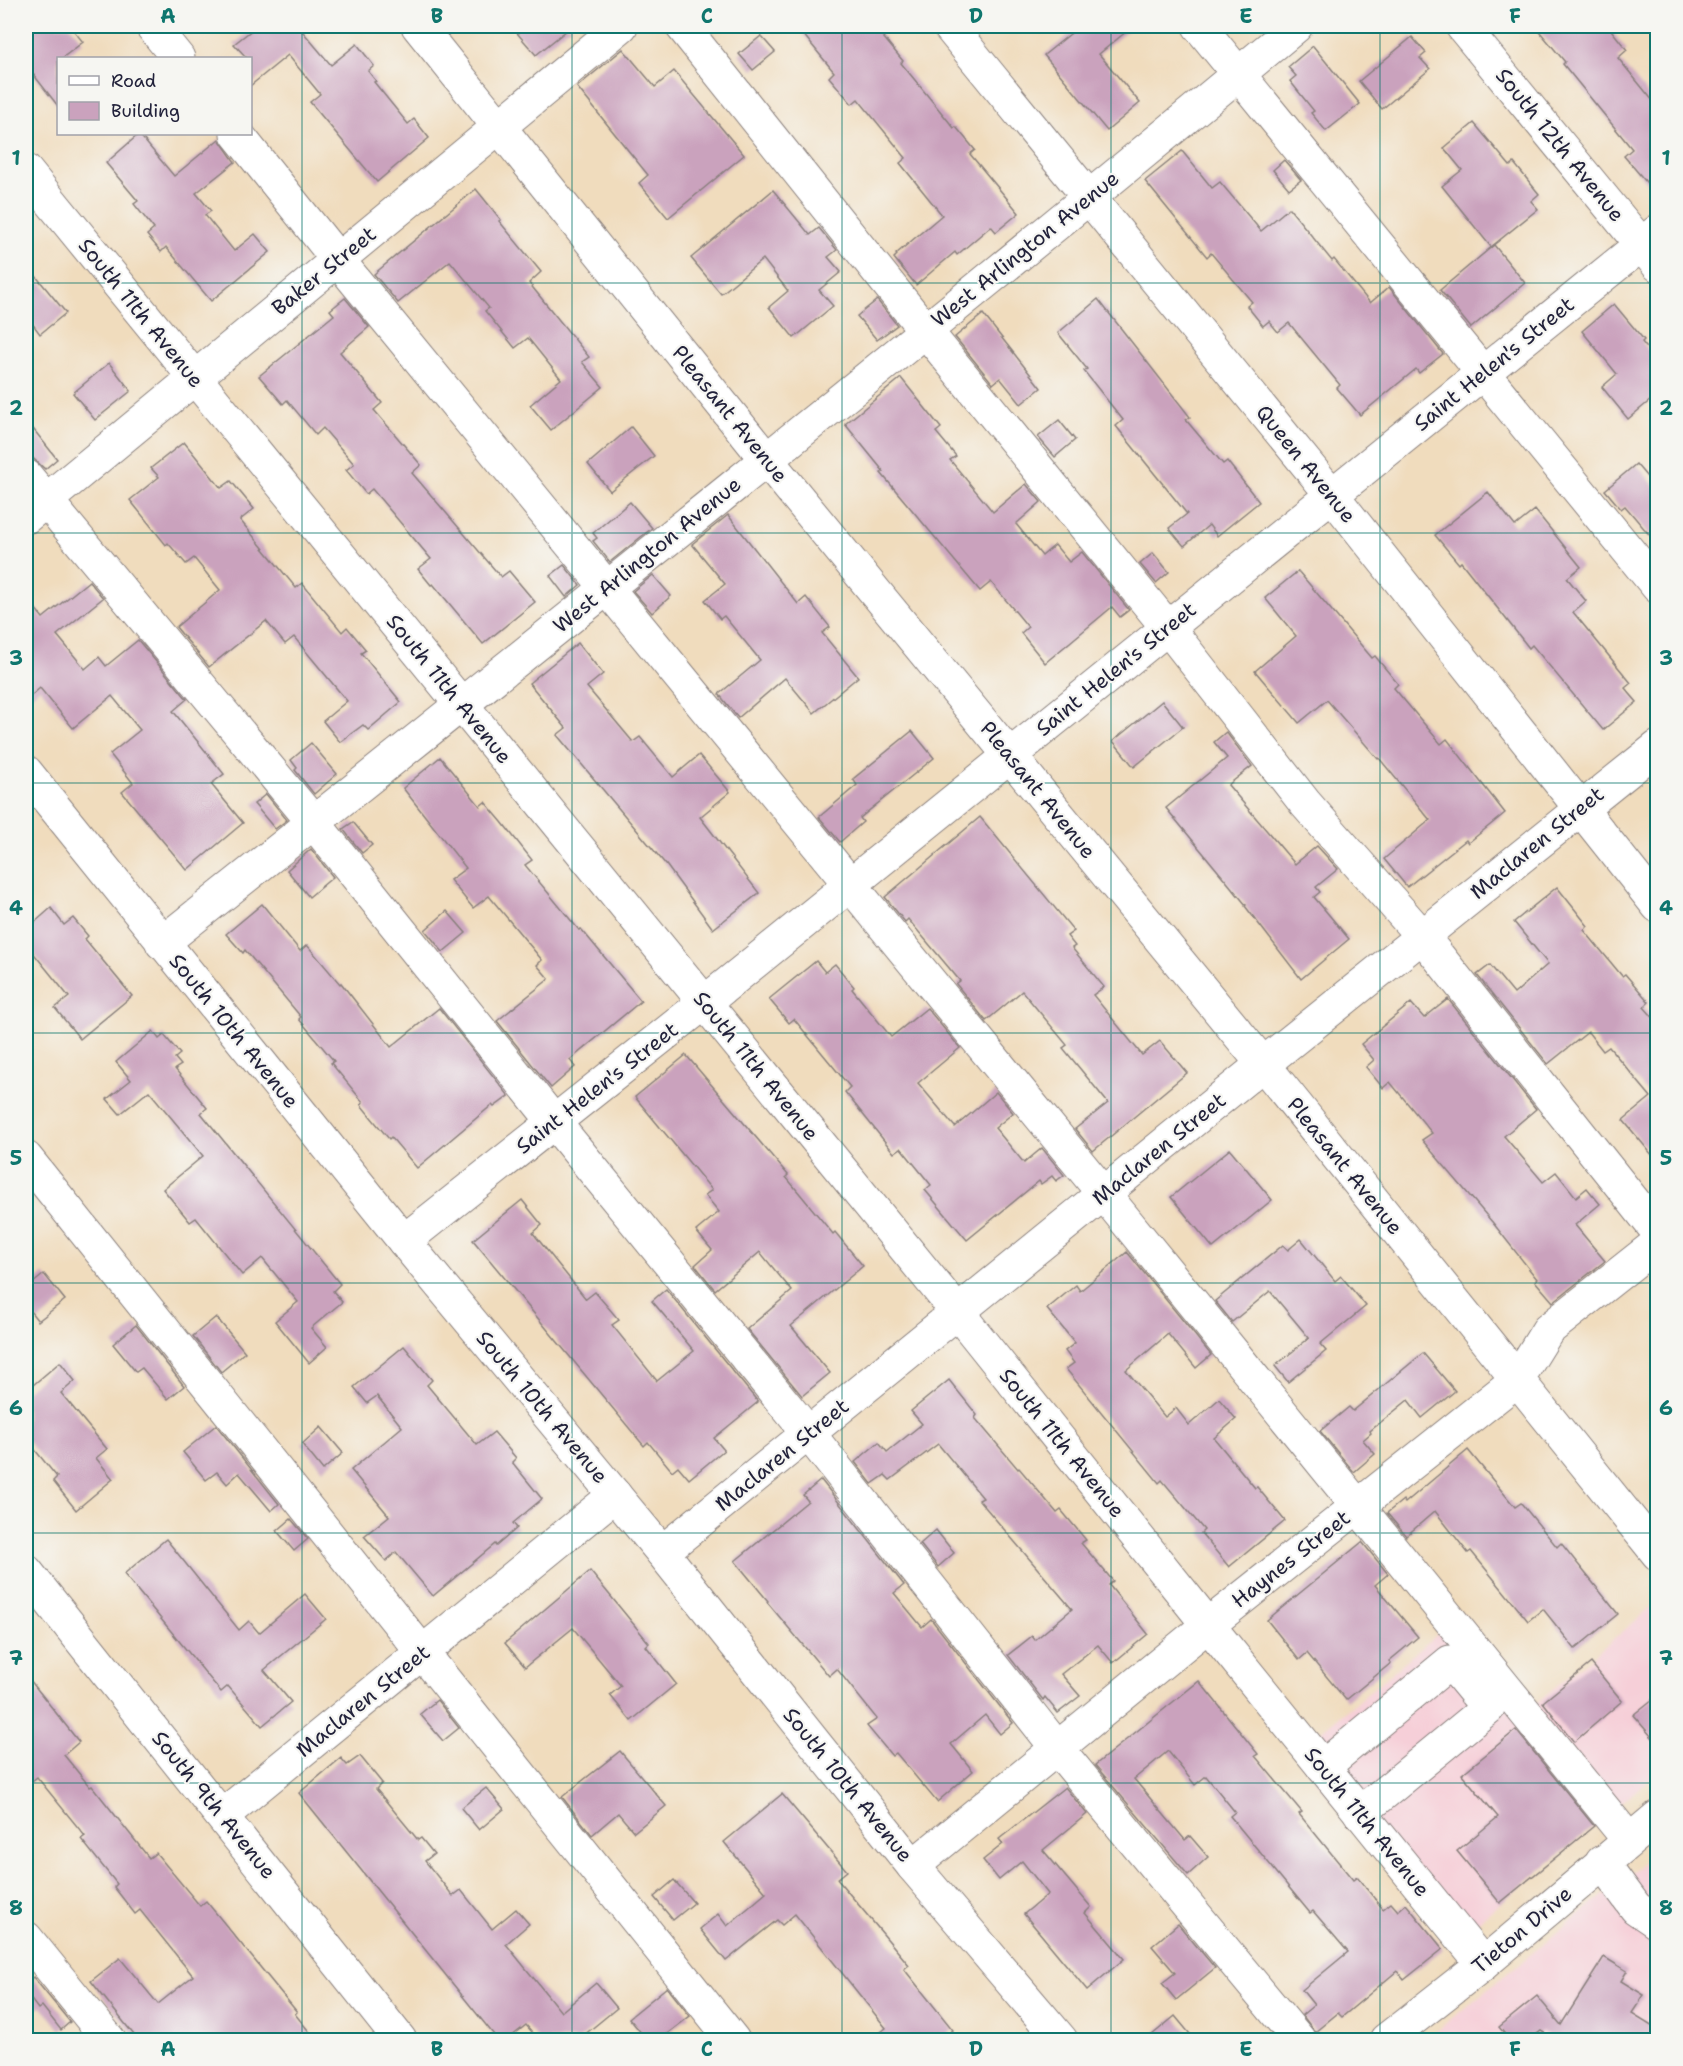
<svg xmlns="http://www.w3.org/2000/svg" width="1683" height="2066" viewBox="0 0 1683 2066" font-family="'Shantell Sans',sans-serif">
<style>
.built{fill:#f6cfd8}
.building{fill:#caa2bd}
.lines{fill:none;stroke-linecap:round;stroke-linejoin:round}
.minor-casing{stroke:#897f7c;stroke-width:35}
.major-casing{stroke:#897f7c;stroke-width:35}
.minor{stroke:#fff;stroke-width:33}
.major{stroke:#fff;stroke-width:33}
.grid{fill:none;stroke:#0f766e;stroke-width:1.5;stroke-opacity:0.55}
.labels{text-anchor:middle;dominant-baseline:central;stroke-width:4.5;stroke-linejoin:round;paint-order:stroke}
.street-label{font-size:21px;fill:#22223b;stroke:#f6f6f2}
.neatline{fill:none;stroke:#0f766e;stroke-width:2}
.grid-label{font-size:20px;text-anchor:middle;font-weight:bold;fill:#0f766e}
</style>
<rect width="100%" height="100%" fill="#f6f6f2"/>
<filter id="ink" filterUnits="userSpaceOnUse"><feTurbulence type="fractalNoise" baseFrequency=".0167" numOctaves="2"/><feDisplacementMap in="SourceGraphic" scale="12" xChannelSelector="R" yChannelSelector="G"/><feConvolveMatrix kernelMatrix="1 2 1 2 8 2 1 2 1" color-interpolation-filters="sRGB"/></filter>
<filter id="wash" filterUnits="userSpaceOnUse"><feTurbulence type="fractalNoise" baseFrequency=".008" numOctaves="4" result="noise"/><feDisplacementMap in="SourceGraphic" scale="24" xChannelSelector="R" yChannelSelector="G"/><feGaussianBlur stdDeviation="1.35" result="paint"/><feColorMatrix in="noise" values="0 0 0 0 0 0 0 0 0 0 0 0 0 0 0 0 0 1.4 0 .05"/><feComposite in="paint" operator="in"/></filter>
<g filter="url(#wash)">
<rect width="100%" height="100%" fill="#f0dcbd"/>
<g class="built">
<polygon points="1657,1603 1657,1773 1451,1944 1294,1754 1462,1614 1536,1703"/>
<polygon points="1657,1852 1657,2040 1425,2040"/>
</g>
<g id="blocks">
<g class="building">
<polygon points="26,26 70,26 83,42 62,58 58,58 58,106 26,65"/>
<polygon points="257,26 298,26 331,65 357,44 374,66 368,71 376,81 374,82 408,124 414,119 429,138 377,182 310,102 320,94 288,55 250,86 250,58 247,58 234,44"/>
<polygon points="511,26 572,26 536,55"/>
<polygon points="813,26 874,26 903,61 901,63 954,128 956,127 975,150 970,154 1019,213 996,232 991,226 957,255 955,252 916,285 894,258 897,255 896,254 942,215 900,163 906,158 858,99 852,104 829,77 834,72 803,34"/>
<polygon points="1080,26 1133,26 1099,54 1140,103 1107,131 1044,55"/>
<polygon points="1535,26 1608,26 1627,50 1618,58 1658,107 1658,196 1624,156 1632,149 1563,64 1565,62"/>
<polygon points="761,36 775,52 753,70 739,54"/>
<polygon points="1412,37 1426,53 1420,58 1430,69 1382,109 1359,81"/>
<polygon points="1313,46 1360,104 1326,131 1311,113 1314,111 1290,81 1296,76 1288,67"/>
<polygon points="623,49 655,87 674,71 744,155 668,218 639,183 648,175 577,87"/>
<polygon points="1474,123 1510,166 1514,163 1539,194 1531,201 1538,209 1491,247 1442,186 1462,170 1444,148"/>
<polygon points="139,134 174,176 219,139 235,162 196,193 211,211 205,215 234,251 255,234 270,252 211,301 166,247 161,252 147,235 154,229 134,204 138,201 106,163"/>
<polygon points="1182,151 1212,188 1220,182 1261,231 1289,208 1332,261 1334,259 1370,303 1389,287 1443,354 1419,373 1416,369 1360,415 1337,388 1340,385 1289,323 1278,332 1269,321 1263,326 1247,306 1252,302 1211,253 1207,257 1145,181"/>
<polygon points="1284,160 1301,180 1289,189 1273,170"/>
<polygon points="476,189 501,220 499,221 541,272 529,283 589,357 582,362 603,387 551,430 530,405 561,379 528,338 515,348 485,311 489,308 450,261 398,303 374,274"/>
<polygon points="773,190 810,235 819,228 837,250 828,257 841,272 819,290 833,306 794,338 769,307 788,291 763,259 721,294 691,258"/>
<polygon points="1494,245 1525,283 1471,328 1440,290"/>
<polygon points="26,264 66,313 40,334 26,315"/>
<polygon points="345,298 369,327 340,352 382,403 374,410 421,465 412,473 501,577 509,571 535,602 483,644 433,584 431,585 418,569 431,559 372,489 366,494 346,470 354,464 323,428 316,435 287,400 283,404 259,376 334,315 330,310"/>
<polygon points="1098,299 1190,417 1186,420 1223,464 1227,461 1259,502 1217,536 1209,525 1184,546 1169,528 1187,514 1116,426 1123,420 1084,371 1087,369 1058,333"/>
<polygon points="877,300 897,325 877,340 857,316"/>
<polygon points="1614,304 1644,340 1642,342 1658,362 1658,394 1628,419 1602,387 1617,374 1582,331"/>
<polygon points="983,314 1041,388 1021,404 1000,378 993,384 955,337"/>
<polygon points="109,363 131,391 95,420 73,393"/>
<polygon points="901,378 941,428 936,432 956,456 950,460 993,512 1026,484 1041,502 1016,524 1042,556 1055,545 1069,562 1082,552 1129,610 1120,617 1112,607 1045,663 1021,633 1028,627 991,582 980,591 881,473 884,472 845,424"/>
<polygon points="26,420 57,459 45,469 26,452"/>
<polygon points="1059,420 1075,440 1055,457 1038,437"/>
<polygon points="631,427 654,456 610,491 588,464"/>
<polygon points="184,442 221,488 231,481 254,509 240,520 296,588 302,583 342,632 347,627 366,650 361,653 401,702 368,730 363,725 340,742 323,721 347,701 294,637 285,644 266,621 209,667 176,627 220,590 194,558 186,564 168,543 166,545 130,500 159,477 151,468"/>
<polygon points="1636,464 1658,490 1658,545 1625,506 1621,509 1605,490"/>
<polygon points="1488,492 1515,526 1535,510 1581,567 1567,578 1586,601 1573,612 1631,683 1625,688 1637,702 1603,730 1532,645 1529,648 1461,562 1459,564 1435,535"/>
<polygon points="630,502 652,528 610,562 593,541 597,538 593,533"/>
<polygon points="728,515 798,604 806,597 830,627 822,633 858,677 814,713 785,678 738,718 719,694 760,660 724,616 720,619 705,600 725,584 692,544"/>
<polygon points="1153,553 1169,572 1156,583 1140,564"/>
<polygon points="564,565 580,585 566,597 550,576"/>
<polygon points="1298,571 1372,658 1375,656 1398,684 1394,688 1441,744 1447,739 1505,813 1468,843 1466,840 1407,887 1384,859 1430,820 1379,758 1378,759 1327,700 1299,723 1255,671 1296,636 1265,598"/>
<polygon points="653,575 671,596 652,613 633,591"/>
<polygon points="89,581 103,598 57,635 85,669 99,657 106,666 138,640 187,699 173,711 224,774 211,784 243,823 187,870 122,792 133,783 110,754 140,730 112,696 73,728 40,688 26,700 26,597 43,618"/>
<polygon points="578,643 603,674 587,687 633,742 640,737 673,777 699,755 730,792 700,817 759,893 713,929 667,866 557,735 566,728 529,683"/>
<polygon points="1162,701 1183,727 1134,767 1113,741"/>
<polygon points="912,731 934,758 860,818 863,822 840,842 819,817 857,785 853,779"/>
<polygon points="1226,732 1252,766 1228,785 1295,864 1317,846 1338,869 1316,887 1320,892 1314,897 1349,939 1301,979 1245,906 1246,905 1166,808 1227,758 1214,742"/>
<polygon points="311,743 337,774 314,794 295,770 297,768 291,760"/>
<polygon points="440,757 480,806 485,802 502,822 532,860 525,865 579,930 581,929 641,1001 570,1060 575,1067 551,1088 497,1021 549,979 537,965 542,960 489,896 473,908 450,880 466,868 403,788"/>
<polygon points="266,794 287,820 275,829 254,804"/>
<polygon points="980,817 1074,931 1067,936 1075,946 1072,948 1104,987 1093,995 1142,1055 1160,1041 1187,1073 1093,1151 1075,1129 1108,1103 1063,1048 1067,1045 1022,991 986,1021 956,984 960,981 908,919 905,922 885,897"/>
<polygon points="353,822 372,845 362,853 343,829"/>
<polygon points="311,849 333,877 309,897 287,870"/>
<polygon points="1557,887 1588,926 1584,930 1622,976 1625,974 1649,1002 1644,1007 1658,1023 1658,1162 1623,1120 1651,1097 1609,1047 1603,1051 1588,1032 1548,1064 1477,975 1490,965 1514,994 1548,964 1514,922"/>
<polygon points="262,904 300,951 307,945 340,984 341,983 391,1047 439,1008 509,1096 494,1107 492,1105 417,1168 391,1137 389,1139 361,1105 363,1102 331,1063 334,1061 299,1019 301,1017 245,950 243,953 226,934"/>
<polygon points="51,908 64,925 73,918 88,936 85,939 132,996 80,1039 55,1008 69,997 26,944 26,930"/>
<polygon points="447,911 466,933 443,952 425,930"/>
<polygon points="816,961 825,972 835,964 854,987 852,989 891,1037 927,1008 960,1048 918,1083 955,1127 996,1092 1013,1113 995,1128 1024,1163 1042,1148 1064,1175 1056,1181 1052,1176 1041,1184 1039,1181 967,1240 925,1190 931,1185 901,1148 894,1153 845,1092 850,1087 794,1019 789,1023 769,999"/>
<polygon points="1448,999 1536,1109 1504,1136 1543,1182 1556,1172 1576,1197 1587,1188 1600,1204 1575,1225 1605,1261 1553,1302 1535,1281 1537,1279 1493,1223 1422,1140 1432,1133 1390,1082 1383,1088 1366,1067 1374,1060 1361,1044 1411,1003 1424,1018"/>
<polygon points="153,1031 159,1039 164,1035 180,1054 175,1058 181,1065 175,1069 207,1108 201,1113 340,1284 333,1291 342,1302 311,1328 327,1347 309,1363 275,1321 298,1302 262,1258 242,1275 196,1218 190,1222 163,1189 203,1156 149,1091 120,1114 107,1099 131,1080 116,1062"/>
<polygon points="686,1055 788,1175 786,1177 833,1234 835,1232 863,1266 791,1326 830,1373 802,1396 747,1329 792,1291 760,1252 715,1290 695,1265 712,1250 696,1231 719,1212 705,1195 712,1190 635,1097"/>
<polygon points="1230,1149 1272,1200 1213,1248 1171,1197"/>
<polygon points="522,1200 542,1225 533,1233 586,1299 595,1292 619,1320 612,1325 657,1381 694,1351 652,1301 666,1289 758,1402 714,1438 724,1450 689,1479 678,1466 672,1471 648,1442 644,1446 473,1240"/>
<polygon points="1301,1239 1335,1281 1341,1276 1366,1306 1320,1344 1326,1351 1288,1382 1275,1366 1309,1338 1270,1291 1232,1322 1215,1301 1283,1245 1288,1250"/>
<polygon points="1127,1252 1211,1355 1196,1368 1168,1334 1126,1370 1165,1417 1176,1408 1189,1425 1219,1399 1236,1419 1214,1438 1255,1488 1257,1487 1285,1521 1229,1567 1201,1533 1204,1530 1162,1480 1159,1483 1066,1369 1074,1363 1065,1351 1075,1343 1047,1309 1076,1285 1080,1291"/>
<polygon points="44,1274 65,1300 38,1321 26,1306 26,1289"/>
<polygon points="216,1317 245,1352 221,1372 193,1336"/>
<polygon points="136,1325 184,1386 168,1399 142,1368 136,1372 113,1344"/>
<polygon points="404,1346 432,1380 427,1385 477,1445 494,1432 516,1458 512,1462 542,1499 513,1523 517,1528 496,1546 495,1544 433,1596 396,1552 386,1561 364,1536 389,1516 351,1470 402,1427 377,1396 367,1403 354,1387"/>
<polygon points="1423,1353 1455,1391 1422,1418 1408,1400 1370,1431 1371,1433 1363,1440 1375,1454 1354,1472 1320,1431 1349,1407 1353,1411"/>
<polygon points="60,1362 75,1381 61,1393 107,1449 96,1458 113,1479 76,1510 53,1481 57,1477 26,1439 26,1391"/>
<polygon points="949,1380 977,1415 975,1418 1018,1469 1019,1468 1057,1513 1061,1510 1086,1540 1081,1543 1113,1581 1109,1585 1148,1634 1113,1663 1098,1645 1061,1674 1080,1696 1058,1713 1045,1697 1043,1700 1008,1655 1032,1636 1035,1640 1072,1609 979,1500 983,1498 938,1444 890,1480 885,1475 872,1484 855,1462 879,1442 887,1452 922,1424 911,1411"/>
<polygon points="216,1425 279,1504 271,1511 239,1473 227,1484 217,1472 206,1480 183,1452"/>
<polygon points="321,1427 343,1453 323,1470 302,1444"/>
<polygon points="1468,1450 1515,1507 1521,1503 1557,1547 1561,1543 1618,1614 1575,1649 1543,1609 1528,1621 1471,1551 1468,1553 1435,1511 1406,1536 1387,1513 1403,1500 1405,1503"/>
<polygon points="821,1480 904,1585 894,1593 922,1627 931,1619 1013,1723 1000,1734 985,1715 951,1744 973,1771 937,1802 896,1753 892,1756 867,1726 877,1719 837,1669 829,1676 767,1602 768,1601 735,1561 808,1501 803,1495"/>
<polygon points="291,1519 308,1539 294,1551 277,1531"/>
<polygon points="936,1530 954,1553 938,1567 920,1544"/>
<polygon points="166,1539 239,1630 249,1621 259,1633 305,1594 326,1619 264,1670 291,1702 262,1726 228,1686 221,1692 124,1574"/>
<polygon points="1362,1542 1388,1574 1375,1585 1418,1637 1389,1661 1391,1663 1346,1700 1307,1653 1299,1660 1267,1620"/>
<polygon points="590,1571 649,1643 646,1646 676,1684 631,1721 610,1695 621,1686 573,1628 525,1667 505,1643"/>
<polygon points="1591,1663 1622,1701 1574,1742 1543,1702"/>
<polygon points="26,1675 79,1742 64,1755 90,1787 92,1786 149,1858 156,1853 200,1906 206,1901 297,2012 295,2014 316,2040 138,2040 91,1981 120,1958 158,2004 193,1976 140,1910 135,1914 114,1887 117,1884 81,1839 85,1836 37,1777 26,1786"/>
<polygon points="1199,1681 1258,1754 1255,1756 1302,1812 1299,1814 1353,1880 1357,1877 1383,1909 1391,1903 1398,1911 1406,1904 1443,1949 1404,1980 1397,1971 1342,2017 1338,2013 1315,2032 1302,2015 1314,2005 1302,1990 1348,1952 1313,1911 1310,1913 1230,1816 1235,1812 1206,1776 1195,1785 1168,1751 1134,1779 1185,1840 1190,1836 1208,1857 1188,1875 1095,1765"/>
<polygon points="1658,1695 1658,1744 1633,1715"/>
<polygon points="437,1700 459,1728 443,1741 420,1714"/>
<polygon points="1516,1730 1594,1826 1500,1903 1457,1851 1498,1817 1462,1774"/>
<polygon points="620,1751 666,1806 634,1832 618,1813 592,1835 562,1797"/>
<polygon points="360,1756 382,1783 376,1789 418,1840 421,1838 434,1854 425,1861 453,1896 461,1890 492,1929 516,1909 529,1924 506,1944 561,2012 596,1983 617,2008 578,2040 539,2040 526,2025 507,2040 498,2040 299,1793 341,1758 347,1765"/>
<polygon points="1065,1787 1087,1814 1043,1850 1091,1907 1085,1913 1124,1959 1087,1990 1024,1914 1048,1894 1022,1861 999,1880 983,1860 1003,1844 999,1839"/>
<polygon points="486,1788 504,1809 479,1830 461,1808"/>
<polygon points="782,1794 847,1871 837,1879 909,1965 904,1969 953,2030 940,2040 871,2040 886,2028 795,1914 782,1925 777,1920 726,1961 700,1929 718,1914 727,1926 766,1893 724,1842"/>
<polygon points="674,1880 694,1903 673,1920 654,1897"/>
<polygon points="1178,1924 1215,1968 1176,2000 1162,1983 1175,1973 1152,1946"/>
<polygon points="1604,1957 1627,1971 1621,1981 1644,1995 1632,2013 1658,2029 1658,2040 1551,2040 1553,2038 1541,2031 1529,2040 1510,2040 1499,2027 1537,1996 1561,2025"/>
<polygon points="33,1977 70,2022 61,2030 42,2006 38,2009 26,1993 26,1983"/>
<polygon points="667,1987 690,2016 659,2040 647,2040 629,2018"/>
<polygon points="1175,2016 1195,2040 1146,2040"/>
</g>
</g>
</g>
<g filter="url(#ink)">
<use href="#blocks" fill-opacity="0" stroke="#897f7c" stroke-width="1.5"/>
<g class="lines">
<defs>
<g id="minor">
<polyline points="152,26 178,58"/>
<polyline points="418,26 766,459 1263,1064 1658,1554"/>
<polyline points="682,26 925,330 1168,628 1305,803 1422,936 1658,1232"/>
<polyline points="949,26 1332,495 1658,906"/>
<polyline points="1199,26 1658,587"/>
<polyline points="1462,26 1658,265"/>
<polyline points="237,134 338,260 1104,1194 1629,1840"/>
<polyline points="26,171 958,1313 1208,1625 1483,1964"/>
<polyline points="26,476 314,823 554,1122 809,1434 1057,1748 1299,2040"/>
<polyline points="26,517 621,26"/>
<polyline points="26,772 404,1241 662,1552 913,1866 1061,2040"/>
<path d="M162 943C543 640 923 337 1296 26"/>
<polyline points="26,1158 733,2040"/>
<polyline points="404,1241 704,1003 1658,231"/>
<polyline points="662,1552 1263,1064 1658,747"/>
<polyline points="26,1571 400,2040"/>
<polyline points="1323,1767 1450,1662 1488,1708 1360,1813"/>
<polyline points="222,1816 615,1495"/>
<polyline points="1602,1862 1636,1908 1658,1923"/>
<polyline points="913,1866 1208,1625 1517,1380 1548,1330 1658,1243"/>
<polyline points="26,1938 109,2040"/>
</g>
<polyline id="major" points="1386,2040 1483,1964 1658,1817"/>
</defs>
<use href="#minor" class="minor-casing"/>
<use href="#major" class="major-casing"/>
<use href="#minor" class="minor"/>
<use href="#major" class="major"/>
</g>
</g>
<path class="grid" d="M302 26V2040M572 26V2040M842 26V2040M1111 26V2040M1380 26V2040M26 283H1658M26 533H1658M26 783H1658M26 1033H1658M26 1283H1658M26 1533H1658M26 1783H1658"/>
<g class="labels">
<g class="street-label">
<text transform="translate(1560 145) rotate(51)">South 12th Avenue</text>
<text transform="translate(1025 249) rotate(-39)">West Arlington Avenue</text>
<text transform="translate(324 271) rotate(-39)">Baker Street</text>
<text transform="translate(141 313) rotate(51)">South 11th Avenue</text>
<text transform="translate(1494 364) rotate(-39)">Saint Helen's Street</text>
<text transform="translate(730 414) rotate(51)">Pleasant Avenue</text>
<text transform="translate(1306 464) rotate(51)">Queen Avenue</text>
<text transform="translate(647 555) rotate(-39)">West Arlington Avenue</text>
<text transform="translate(1116 669) rotate(-39)">Saint Helen's Street</text>
<text transform="translate(449 689) rotate(51)">South 11th Avenue</text>
<text transform="translate(1038 790) rotate(51)">Pleasant Avenue</text>
<text transform="translate(1537 843) rotate(-39)">Maclaren Street</text>
<text transform="translate(234 1031) rotate(51)">South 10th Avenue</text>
<text transform="translate(756 1066) rotate(51)">South 11th Avenue</text>
<text transform="translate(597 1088) rotate(-38)">Saint Helen's Street</text>
<text transform="translate(1159 1149) rotate(-39)">Maclaren Street</text>
<text transform="translate(1345 1166) rotate(51)">Pleasant Avenue</text>
<text transform="translate(542 1407) rotate(50)">South 10th Avenue</text>
<text transform="translate(1062 1443) rotate(51)">South 11th Avenue</text>
<text transform="translate(782 1455) rotate(-39)">Maclaren Street</text>
<text transform="translate(1291 1559) rotate(-38)">Haynes Street</text>
<text transform="translate(363 1701) rotate(-39)">Maclaren Street</text>
<text transform="translate(848 1785) rotate(51)">South 10th Avenue</text>
<text transform="translate(214 1805) rotate(51)">South 9th Avenue</text>
<text transform="translate(1367 1822) rotate(51)">South 11th Avenue</text>
<text transform="translate(1522 1930) rotate(-40)">Tieton Drive</text>
</g>
</g>
<rect width="1683" height="2066" fill="none" stroke="#f6f6f2" stroke-width="66"/>
<rect x="57" y="57" width="195" height="78" fill="#f6f6f2" stroke="#a1a1a9" stroke-width="1.5"/>
<rect x="69" y="76" width="30" height="9" fill="#ffffff" stroke="#a1a1a9" stroke-width="1.5"/>
<text x="111" y="87" font-size="18" fill="#22223b">Road</text>
<rect x="69" y="102" width="30" height="18" fill="#caa2bd" stroke="#a1a1a9" stroke-width="1.5"/>
<text x="111" y="117" font-size="18" fill="#22223b">Building</text>
<rect x="33" y="33" width="1617" height="2000" class="neatline"/>
<g class="grid-label">
<text x="168" y="23">A</text>
<text x="437" y="23">B</text>
<text x="707" y="23">C</text>
<text x="976" y="23">D</text>
<text x="1246" y="23">E</text>
<text x="1515" y="23">F</text>
<text x="16" y="165">1</text>
<text x="1666" y="165">1</text>
<text x="16" y="415">2</text>
<text x="1666" y="415">2</text>
<text x="16" y="665">3</text>
<text x="1666" y="665">3</text>
<text x="16" y="915">4</text>
<text x="1666" y="915">4</text>
<text x="16" y="1165">5</text>
<text x="1666" y="1165">5</text>
<text x="16" y="1415">6</text>
<text x="1666" y="1415">6</text>
<text x="16" y="1665">7</text>
<text x="1666" y="1665">7</text>
<text x="16" y="1915">8</text>
<text x="1666" y="1915">8</text>
<text x="168" y="2056">A</text>
<text x="437" y="2056">B</text>
<text x="707" y="2056">C</text>
<text x="976" y="2056">D</text>
<text x="1246" y="2056">E</text>
<text x="1515" y="2056">F</text>
</g>
</svg>
